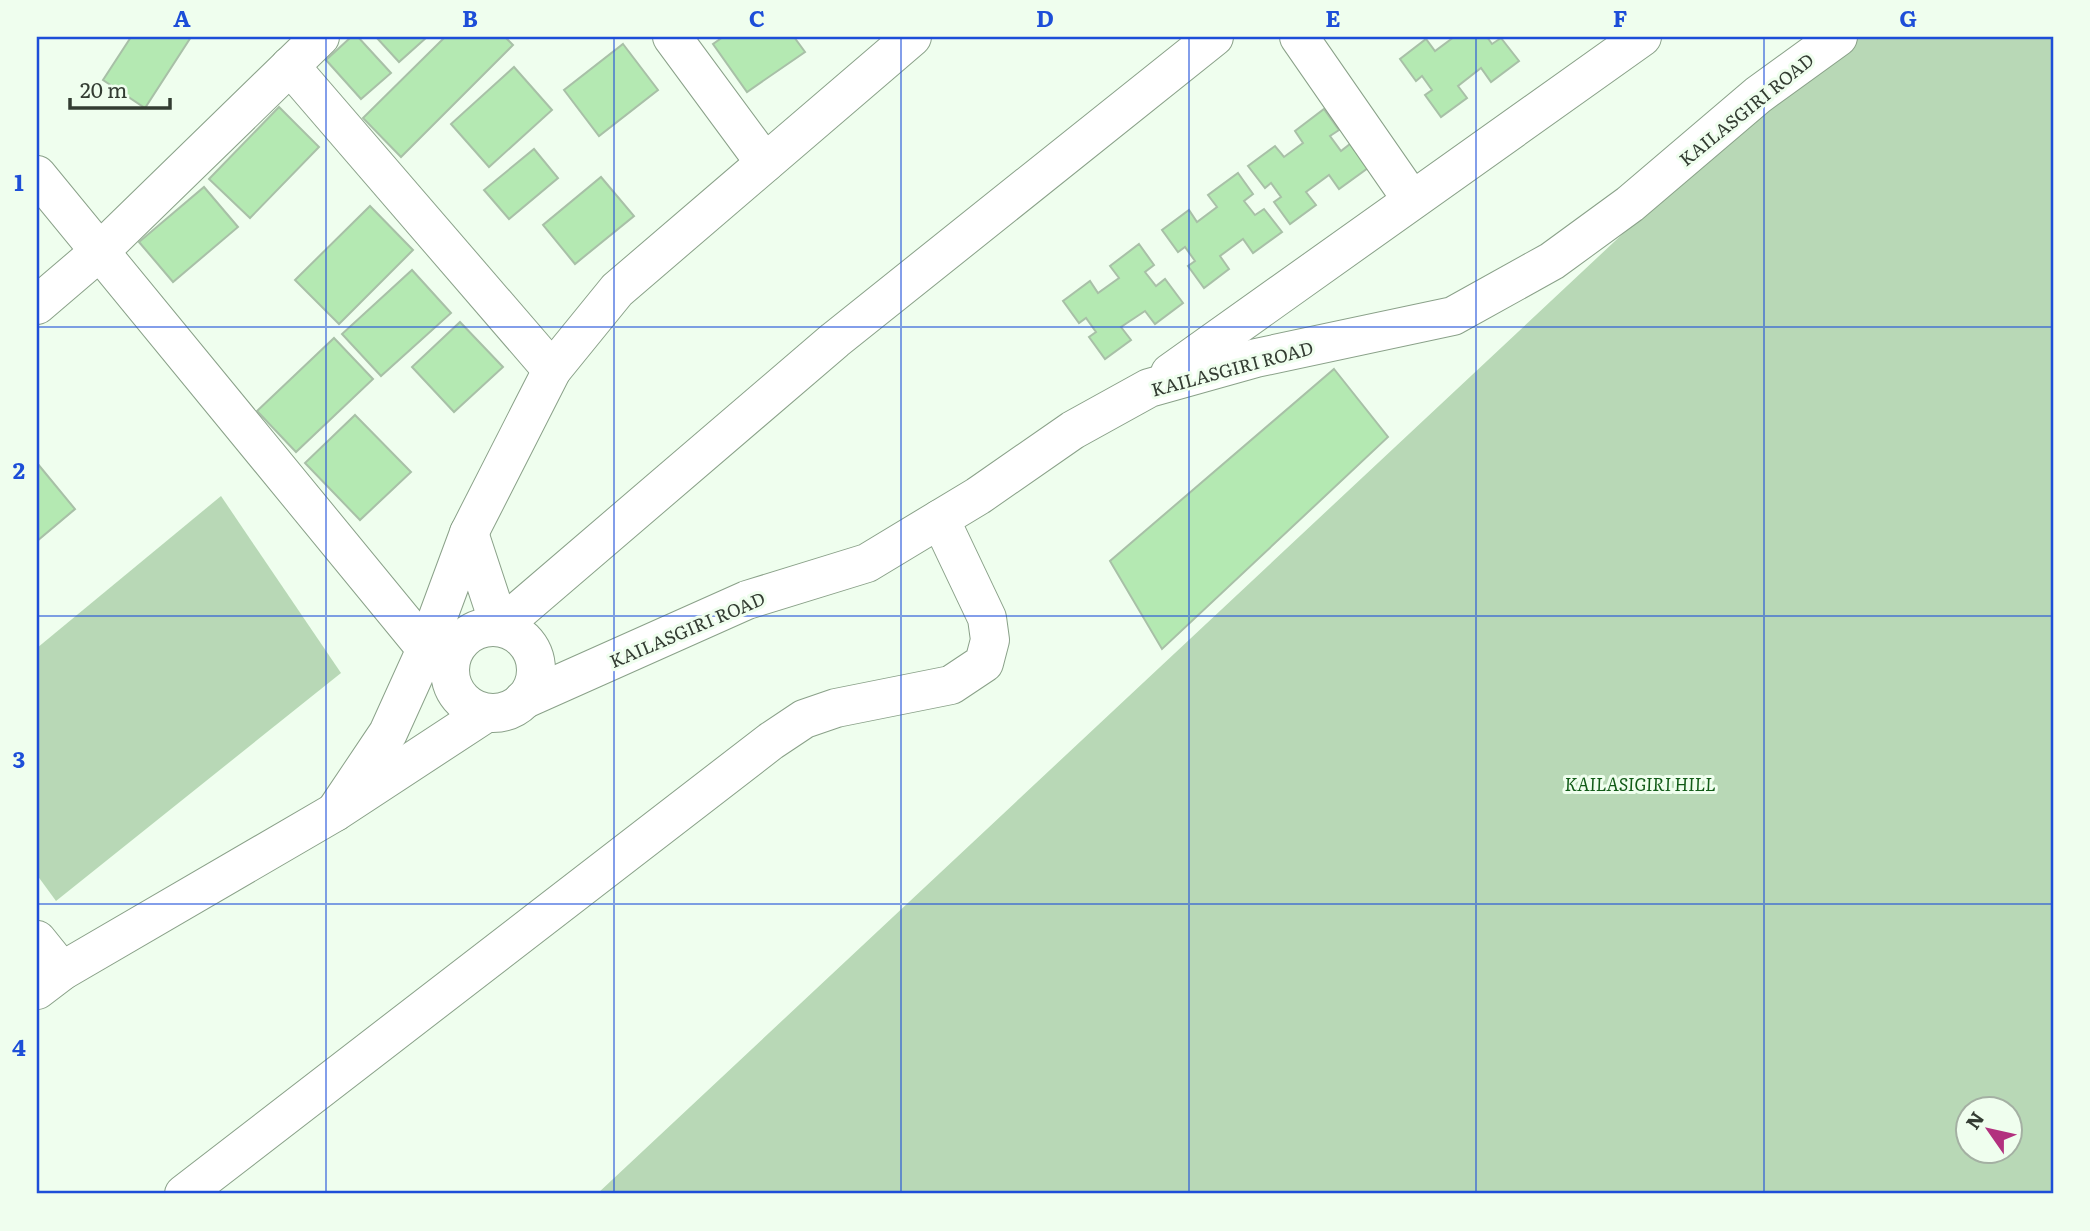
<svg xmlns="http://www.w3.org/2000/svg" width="2090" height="1231" viewBox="0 0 2090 1231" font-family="Literata,serif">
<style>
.green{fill:#b8d8b6;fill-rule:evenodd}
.building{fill:#b4e9b2;stroke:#a8c0a7;stroke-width:2}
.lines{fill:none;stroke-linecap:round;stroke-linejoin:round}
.minor-casing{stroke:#8aa189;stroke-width:40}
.minor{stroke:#fff;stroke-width:38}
.grid{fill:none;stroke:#1d4ed8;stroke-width:2;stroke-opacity:0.55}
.labels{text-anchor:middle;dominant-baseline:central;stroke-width:6;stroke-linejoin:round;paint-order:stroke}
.street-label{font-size:18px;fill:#333c32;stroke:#effeee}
.park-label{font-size:18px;font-style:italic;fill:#115b17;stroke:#effeee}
.neatline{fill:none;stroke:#1d4ed8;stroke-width:2.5}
.grid-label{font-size:23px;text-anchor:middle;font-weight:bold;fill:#1d4ed8}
</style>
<rect width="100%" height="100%" fill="#effeee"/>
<g class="green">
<path d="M1833 37H2053V1194H597ZM1968 1108H2010V1150H1968Z"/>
<polygon points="221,496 341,673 56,901 37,875 37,648"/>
</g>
<g class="building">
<polygon points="131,37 191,37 145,108 103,80"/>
<polygon points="351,37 358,37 391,73 361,99 326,60"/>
<polygon points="376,37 427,37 399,62"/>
<polygon points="445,37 505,37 513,45 401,157 363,118"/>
<polygon points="723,37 794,37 805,52 747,92 713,44"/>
<polygon points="1454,37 1487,37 1492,44 1501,38 1519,61 1491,82 1481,68 1458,86 1467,98 1441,117 1425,95 1432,90 1422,76 1416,81 1400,59 1426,39 1435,51"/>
<polygon points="623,44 658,90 599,136 564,90"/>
<polygon points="514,67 552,110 489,167 451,124"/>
<polygon points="279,107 319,147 250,218 209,179"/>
<polygon points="1324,109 1339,130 1330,136 1341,151 1350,144 1368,168 1339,189 1329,175 1306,192 1316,205 1290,224 1274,202 1281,197 1271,183 1265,188 1248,166 1275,146 1284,157 1303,143 1295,131"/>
<polygon points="534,149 558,178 509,219 484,190"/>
<polygon points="1238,173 1253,194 1244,201 1255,215 1264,209 1282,232 1253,253 1243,239 1220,256 1229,269 1204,288 1188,266 1195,261 1185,247 1178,252 1162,230 1189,210 1197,222 1217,207 1208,195"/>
<polygon points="601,177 634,216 575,264 543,225"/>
<polygon points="204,187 238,227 173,282 139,242"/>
<polygon points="370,206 413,250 339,324 295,280"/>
<polygon points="1139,244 1154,265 1145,272 1156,286 1165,279 1183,303 1155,324 1145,311 1121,327 1131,340 1105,359 1089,337 1096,332 1086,318 1079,323 1063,301 1090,281 1098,293 1119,278 1110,266"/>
<polygon points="412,270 451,313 381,376 342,334"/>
<polygon points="460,322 503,367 454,412 412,367"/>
<polygon points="334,338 373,379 296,452 257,411"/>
<polygon points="1334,369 1388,437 1162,649 1110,561"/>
<polygon points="355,415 411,472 360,520 305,463"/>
<polygon points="37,463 75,509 37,541"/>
</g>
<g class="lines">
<defs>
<g id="minor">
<polyline points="672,37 765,163"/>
<polyline points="1299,37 1412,200"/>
<polyline points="290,66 552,370"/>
<polyline points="37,175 426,649 449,664"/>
<polyline points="37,305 99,252 320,37"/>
<polyline points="1170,373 1642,37"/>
<polyline points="469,533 500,627"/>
<polyline points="500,627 835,340 1214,37"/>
<circle cx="493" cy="670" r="43"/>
<polyline points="523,700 747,600 867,563 978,496 1073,430 1149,388 1256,358 1453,316 1552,261 1630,204 1758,95 1838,37"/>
<polyline points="335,812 388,733 426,649 469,533 552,370 617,290 912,37"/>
<polyline points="37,940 62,971"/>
<polyline points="37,990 62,971 335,812 486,713"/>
<polyline points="184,1194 771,741 804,719 836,708 951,685 984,663 990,640 987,618 940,519"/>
</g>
</defs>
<use href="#minor" class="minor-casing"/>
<use href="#minor" class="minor"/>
</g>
<path class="grid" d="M326 37V1194M614 37V1194M901 37V1194M1189 37V1194M1476 37V1194M1764 37V1194M37 327H2053M37 616H2053M37 904H2053"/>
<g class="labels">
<g class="street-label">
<text transform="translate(1746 109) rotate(-39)">KAILASGIRI ROAD</text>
<text transform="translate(1232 368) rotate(-15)">KAILASGIRI ROAD</text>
<text transform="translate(687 629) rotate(-23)">KAILASGIRI ROAD</text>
</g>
<g class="park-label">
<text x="1640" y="783">KAILASIGIRI HILL</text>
</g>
</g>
<rect width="2090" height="1231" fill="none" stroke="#effeee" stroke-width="77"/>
<g transform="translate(1989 1130) rotate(304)"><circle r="33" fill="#effeee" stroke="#a4b0a3" stroke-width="2"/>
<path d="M0-5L12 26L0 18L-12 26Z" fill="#b2317e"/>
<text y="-10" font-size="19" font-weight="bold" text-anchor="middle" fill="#333c32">N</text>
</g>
<path d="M70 98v10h100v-10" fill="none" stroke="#333c32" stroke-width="3.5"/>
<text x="80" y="98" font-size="21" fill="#333c32" stroke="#effeee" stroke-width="5" paint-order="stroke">20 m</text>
<rect x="38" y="38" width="2014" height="1154" class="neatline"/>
<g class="grid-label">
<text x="182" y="27">A</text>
<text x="470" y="27">B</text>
<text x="757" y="27">C</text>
<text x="1045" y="27">D</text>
<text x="1333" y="27">E</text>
<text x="1620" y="27">F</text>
<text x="1908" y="27">G</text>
<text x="19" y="191">1</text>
<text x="19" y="479">2</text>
<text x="19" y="768">3</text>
<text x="19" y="1056">4</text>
</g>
</svg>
